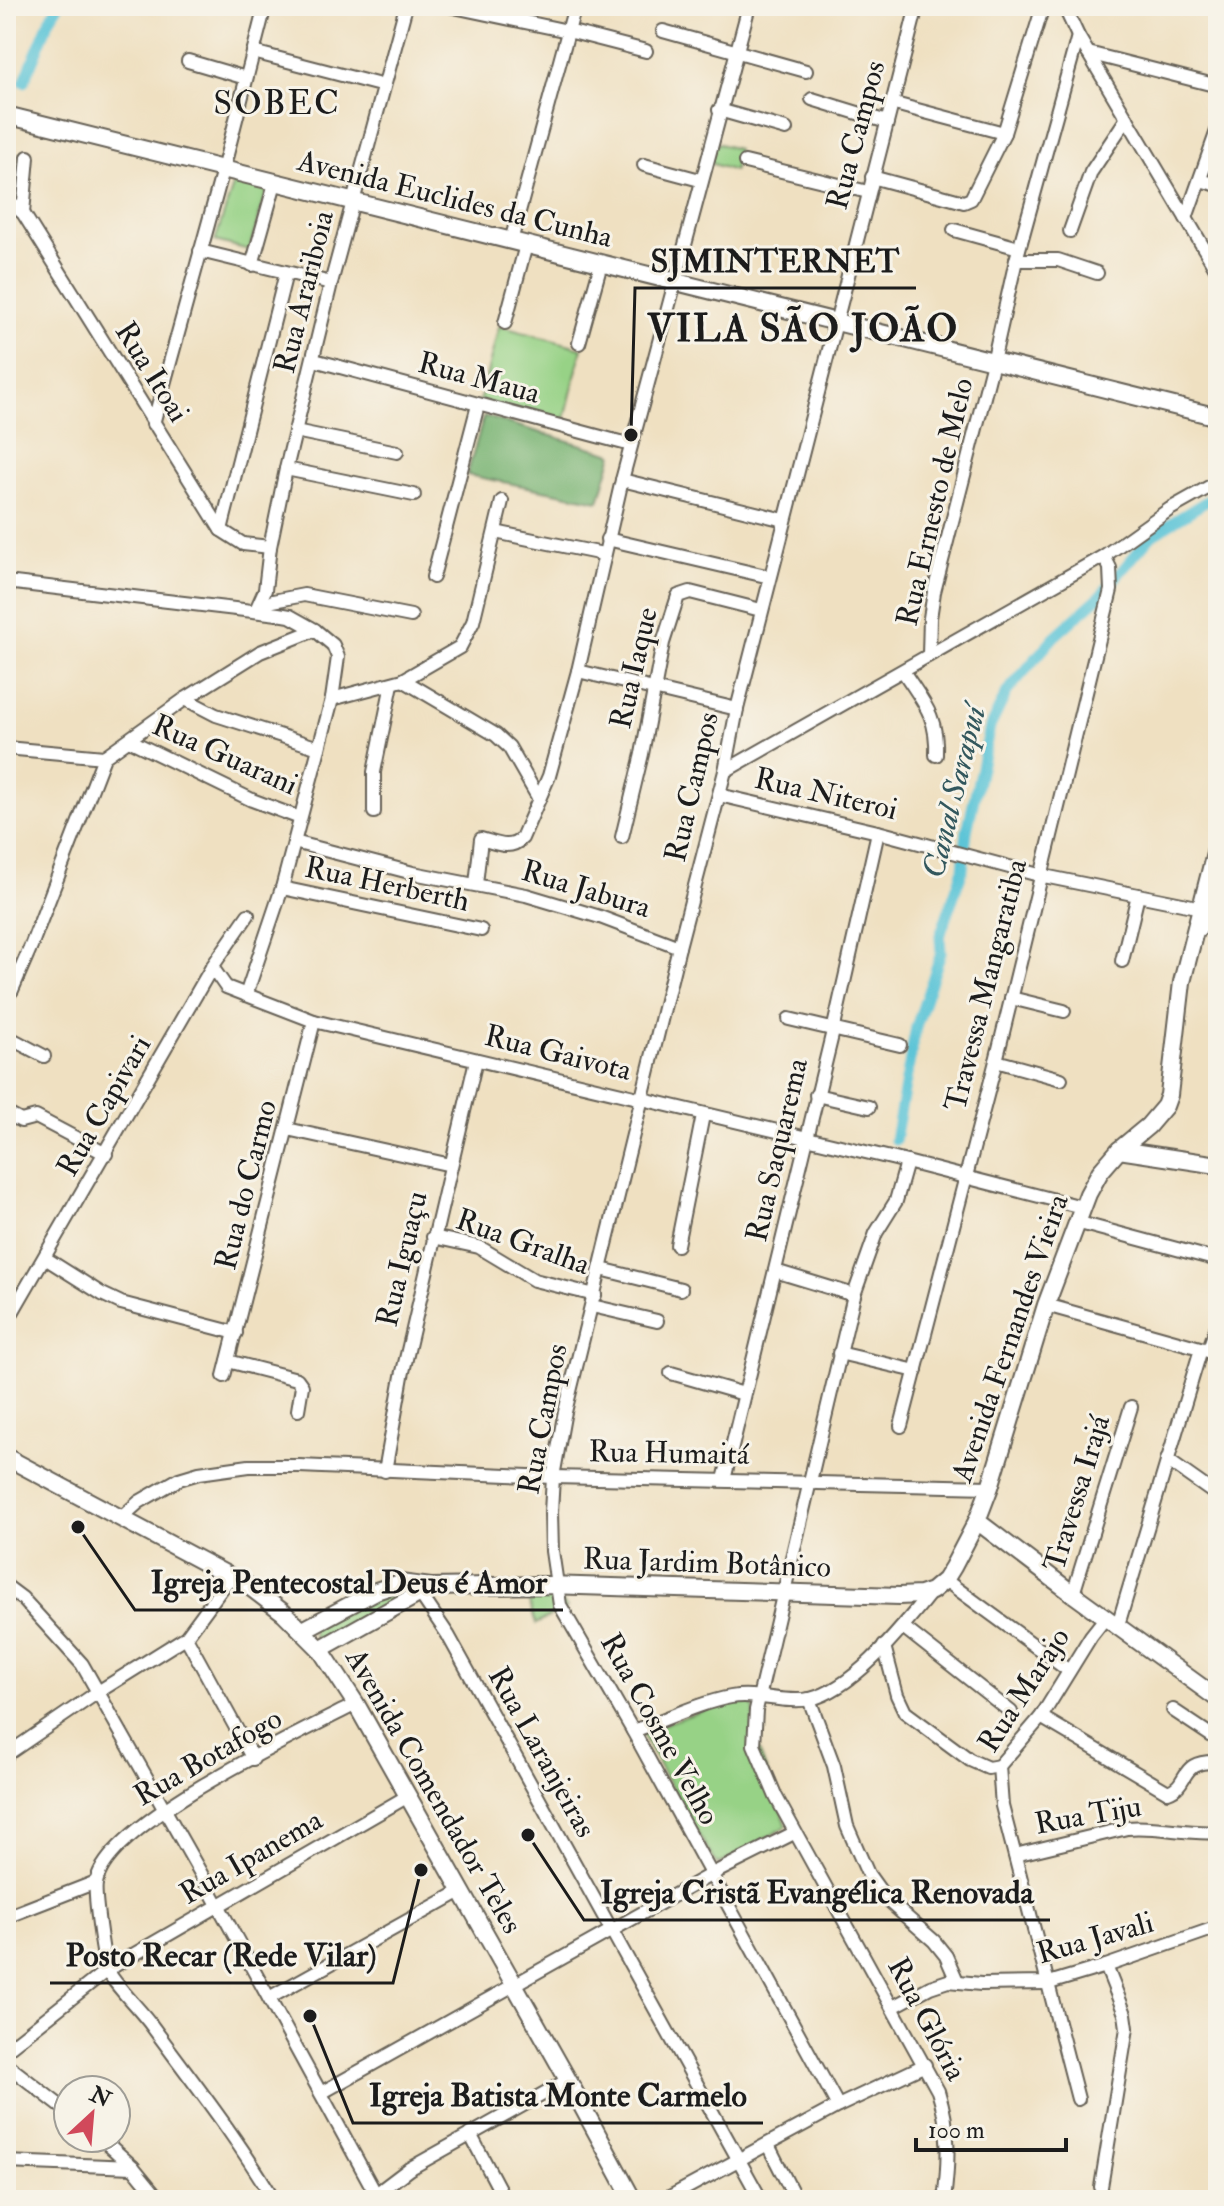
<svg xmlns="http://www.w3.org/2000/svg" width="1224" height="2206" viewBox="0 0 1224 2206" font-family="'IM FELL Double Pica',serif">
<style>
.green{fill:#97d286;stroke:#5a7751;stroke-width:2}
.forest{fill:#79b473;stroke:#4a6848;stroke-width:2}
.lines{fill:none;stroke-linecap:round;stroke-linejoin:round}
.canal{stroke:#5bc4d7;stroke-width:11}
.street-casing{stroke:#666156;stroke-width:16}
.secondary-casing{stroke:#666156;stroke-width:20}
.street{stroke:#fff;stroke-width:12}
.secondary{stroke:#fff;stroke-width:16}
.labels{text-anchor:middle;dominant-baseline:central;stroke-width:6;stroke-linejoin:round;paint-order:stroke}
.street-label{font-size:30px;fill:#1c1c1c;stroke:#f7f3e8}
.water-label{font-size:32px;font-style:italic;fill:#32575d;stroke:#f7f3e8}
.quarter-label{font-size:34px;letter-spacing:2px;fill:#1c1c1c;stroke:#f7f3e8}
.district-label{font-size:38px;font-weight:bold;letter-spacing:2px;fill:#1c1c1c;stroke:#f7f3e8}
.leader{fill:none;stroke:#1c1c1c;stroke-width:3}
.callout-dot{fill:#1c1c1c;stroke:#f7f3e8;stroke-width:3}
.callout-label{font-size:32px;text-anchor:middle;font-weight:bold;fill:#1c1c1c;stroke:#f7f3e8;stroke-width:6;stroke-linejoin:round;paint-order:stroke}
</style>
<rect width="100%" height="100%" fill="#f7f3e8"/>
<filter id="ink" filterUnits="userSpaceOnUse"><feTurbulence type="fractalNoise" baseFrequency=".0125" numOctaves="2"/><feDisplacementMap in="SourceGraphic" scale="16" xChannelSelector="R" yChannelSelector="G"/><feConvolveMatrix kernelMatrix="1 2 1 2 8 2 1 2 1" color-interpolation-filters="sRGB"/></filter>
<filter id="wash" filterUnits="userSpaceOnUse"><feTurbulence type="fractalNoise" baseFrequency=".006" numOctaves="4" result="noise"/><feDisplacementMap in="SourceGraphic" scale="32" xChannelSelector="R" yChannelSelector="G"/><feGaussianBlur stdDeviation="1.8" result="paint"/><feColorMatrix in="noise" values="0 0 0 0 0 0 0 0 0 0 0 0 0 0 0 0 0 1.4 0 .05"/><feComposite in="paint" operator="in"/></filter>
<g filter="url(#wash)">
<rect width="100%" height="100%" fill="#efe0c1"/>
<g class="green">
<polygon points="716,143 737,149 734,171 710,163"/>
<polygon points="236,177 268,187 249,250 215,241"/>
<polygon points="499,326 582,348 564,423 480,401"/>
<polygon points="548,1586 567,1608 536,1624 524,1587"/>
<polygon points="394,1589 407,1591 334,1646 313,1636 313,1627"/>
<polygon points="746,1701 754,1708 755,1740 787,1826 724,1862 717,1864 688,1818 641,1732 719,1705"/>
</g>
<polygon class="forest" points="484,416 613,454 599,501 467,475"/>
<g class="lines">
<g class="canal">
<polyline points="24,82 50,19 58,6"/>
<polyline points="895,1140 916,1027 941,953 940,936 963,869 967,831 990,727 1007,692 1054,637 1101,595 1152,535 1218,494"/>
</g>
</g>
</g>
<g filter="url(#ink)">
<g class="lines">
<defs>
<g id="street">
<polyline points="449,6 568,31 646,51"/>
<polyline points="1064,6 1078,36 1218,272"/>
<polyline points="663,31 806,71"/>
<polyline points="253,52 384,86"/>
<polyline points="1088,53 1218,86"/>
<polyline points="188,61 246,78"/>
<polyline points="812,99 887,122"/>
<polyline points="891,103 1004,133"/>
<polyline points="719,110 786,129"/>
<polyline points="745,162 868,192"/>
<polyline points="644,165 700,180"/>
<polyline points="872,177 964,202 971,199 1004,133 1043,6"/>
<polyline points="1200,180 1218,185"/>
<polyline points="6,199 23,213 221,530 243,544 270,547"/>
<polyline points="23,213 28,157"/>
<polyline points="1186,218 1218,128"/>
<polyline points="954,230 1019,248"/>
<polyline points="1070,231 1091,172 1127,118"/>
<polyline points="511,241 575,6"/>
<polyline points="200,251 331,283"/>
<polyline points="1016,260 1058,260 1097,273"/>
<polyline points="252,265 275,183"/>
<polyline points="505,323 526,245"/>
<polyline points="579,343 601,264"/>
<polyline points="314,360 631,445"/>
<polyline points="153,424 223,170 265,6"/>
<polyline points="295,431 397,452"/>
<polyline points="286,469 414,495"/>
<polyline points="622,480 784,520"/>
<polyline points="221,530 286,273"/>
<polyline points="495,532 603,554"/>
<polyline points="607,539 770,577"/>
<polyline points="433,577 478,405"/>
<polyline points="6,582 278,614 290,616 315,630 333,645 338,657 332,699 282,888 246,995"/>
<polyline points="256,610 265,590 270,547 286,469 331,283 406,6"/>
<polyline points="256,610 273,601 304,595 411,616"/>
<polyline points="929,655 930,618 934,592 993,362 1016,260 1078,36"/>
<polyline points="578,671 737,709"/>
<path d="M903 671C923 702 938 716 936 755"/>
<polyline points="403,680 496,735 509,747 539,799"/>
<polyline points="185,699 216,715 319,748"/>
<polyline points="332,699 403,680 460,647 473,622 502,501"/>
<polyline points="129,740 252,800 300,818"/>
<polyline points="6,748 104,757 185,699 260,652 315,630"/>
<polyline points="725,771 1104,556 1170,509 1218,482"/>
<polyline points="719,795 878,832 1039,875 1202,908"/>
<polyline points="374,812 374,772 392,684"/>
<polyline points="622,837 642,754 663,643 678,596 690,592 761,610"/>
<polyline points="294,842 413,873 526,895 600,917 679,947"/>
<path d="M476 884 481 839C496 843 510 851 522 838L549 776 578 671 622 480 749 6"/>
<polyline points="282,888 481,930"/>
<polyline points="1122,961 1138,895"/>
<polyline points="212,967 226,987 314,1021 895,1159 1082,1207"/>
<polyline points="6,997 12,990 31,946 104,757"/>
<polyline points="1011,998 1064,1011"/>
<polyline points="789,1019 900,1045"/>
<polyline points="6,1036 44,1056"/>
<polyline points="996,1061 1061,1079"/>
<polyline points="816,1095 869,1107"/>
<polyline points="6,1113 21,1121 36,1117 106,1154"/>
<polyline points="287,1129 451,1165"/>
<path d="M907 1162 896 1201 876 1233 854 1295 756 1710 754 1745 776 1797 938 2091C950 2128 949 2162 944 2200"/>
<polyline points="1076,1222 1218,1260"/>
<polyline points="433,1237 479,1247 534,1280 595,1295"/>
<polyline points="677,1245 703,1115"/>
<polyline points="45,1258 102,1294 121,1303 236,1333"/>
<polyline points="601,1269 681,1289"/>
<polyline points="775,1271 854,1295"/>
<polyline points="1046,1305 1218,1353"/>
<polyline points="592,1306 657,1321"/>
<polyline points="6,1323 212,967 248,915"/>
<polyline points="1208,1351 1218,1323"/>
<polyline points="839,1353 916,1371"/>
<polyline points="228,1361 297,1379 302,1386 298,1410"/>
<polyline points="671,1373 744,1394"/>
<polyline points="224,1376 314,1021"/>
<polyline points="901,1426 996,1061 1111,590 1110,568 1104,556"/>
<polyline points="1167,1460 1218,1496"/>
<polyline points="385,1471 402,1376 476,1060"/>
<polyline points="724,1480 833,1031 878,832"/>
<polyline points="121,1518 139,1502 179,1479 199,1473 249,1466 299,1466 553,1477 990,1487"/>
<polyline points="945,1580 1069,1671"/>
<polyline points="6,1586 22,1598 82,1664 200,1872 379,2200"/>
<polyline points="415,1586 448,1635 761,2200"/>
<polyline points="1073,1594 1131,1407"/>
<polyline points="1118,1625 1201,1349"/>
<polyline points="903,1627 1011,1712"/>
<polyline points="186,1637 253,1759"/>
<polyline points="884,1646 897,1695 905,1712 970,1760 988,1768 999,1766"/>
<polyline points="809,1699 834,1766 847,1826 868,1874 886,1899 934,1941 946,1956 957,1981"/>
<polyline points="1173,1710 1218,1740"/>
<path d="M1041 1717 1168 1792C1191 1784 1177 1760 1218 1762"/>
<path d="M633 1731C665 1720 698 1703 731 1697 757 1692 784 1704 810 1699 856 1688 903 1626 932 1591"/>
<polyline points="6,1755 98,1692 186,1637 231,1576"/>
<path d="M1015 1855 1127 1828C1158 1825 1188 1835 1218 1832"/>
<polyline points="6,1917 96,1882"/>
<polyline points="269,1998 461,1891"/>
<polyline points="893,2007 930,1987 948,1981 981,1984 1049,1983 1106,1966 1218,1927"/>
<polyline points="6,2050 107,1970 408,1796"/>
<polyline points="6,2064 68,2112"/>
<polyline points="321,2093 712,1874 794,1833"/>
<polyline points="1078,2099 1002,1806 999,1766 1041,1717 1091,1636 1106,1617"/>
<polyline points="838,2106 633,1731 560,1605 552,1551 551,1512 553,1477 564,1416 679,947 725,771 737,709 917,6"/>
<polyline points="470,2134 505,2200"/>
<polyline points="101,2138 133,2167 160,2200"/>
<polyline points="768,2145 796,2200"/>
<polyline points="6,2162 133,2167"/>
<polyline points="1101,2187 1127,2028 1125,2014 1106,1966"/>
<polyline points="376,2194 409,2169 568,2080"/>
<path d="M274 2200C238 2139 194 2083 152 2026 142 2011 113 1984 107 1969 103 1959 94 1894 96 1884 104 1823 301 1733 356 1704"/>
<polyline points="664,2200 838,2106 925,2065"/>
</g>
<g id="secondary">
<polyline points="6,115 1218,417"/>
<polyline points="1196,930 1218,911"/>
<polyline points="1119,1150 1218,1165"/>
<polyline points="6,1457 250,1587 284,1613 320,1649 356,1704 568,2080 633,2200"/>
<polyline points="977,1521 1073,1594 1218,1699"/>
<polyline points="303,1630 376,1591 400,1583 431,1587 548,1585 899,1596 920,1595 932,1591 945,1580 953,1567 977,1521 990,1487 1046,1305 1088,1194 1100,1172 1119,1150 1148,1126 1165,1106 1169,1095 1182,982 1218,841"/>
<polyline points="320,1649 431,1587"/>
</g>
</defs>
<use href="#street" class="street-casing"/>
<use href="#secondary" class="secondary-casing"/>
<use href="#street" class="street"/>
<use href="#secondary" class="secondary"/>
</g>
</g>
<g class="labels">
<g class="street-label">
<text transform="translate(856 135) rotate(-75)">Rua Campos</text>
<text transform="translate(455 199) rotate(14)">Avenida Euclides da Cunha</text>
<text transform="translate(304 292) rotate(-76)">Rua Arariboia</text>
<text transform="translate(152 372) rotate(58)">Rua Itoai</text>
<text transform="translate(479 378) rotate(15)">Rua Maua</text>
<text transform="translate(935 502) rotate(-77)">Rua Ernesto de Melo</text>
<text transform="translate(634 668) rotate(-77)">Rua Iaque</text>
<text transform="translate(225 755) rotate(24)">Rua Guarani</text>
<text transform="translate(692 787) rotate(-77)">Rua Campos</text>
<text transform="translate(826 794) rotate(13)">Rua Niteroi</text>
<text transform="translate(387 884) rotate(12)">Rua Herberth</text>
<text transform="translate(586 889) rotate(17)">Rua Jabura</text>
<text transform="translate(986 985) rotate(-76)">Travessa Mangaratiba</text>
<text transform="translate(558 1053) rotate(14)">Rua Gaivota</text>
<text transform="translate(104 1106) rotate(-60)">Rua Capivari</text>
<text transform="translate(777 1150) rotate(-77)">Rua Saquarema</text>
<text transform="translate(246 1185) rotate(-76)">Rua do Carmo</text>
<text transform="translate(523 1242) rotate(20)">Rua Gralha</text>
<text transform="translate(402 1259) rotate(-77)">Rua Iguaçu</text>
<text transform="translate(1010 1338) rotate(-71)">Avenida Fernandes Vieira</text>
<text transform="translate(543 1419) rotate(-79)">Rua Campos</text>
<text transform="translate(669 1453) rotate(1)">Rua Humaitá</text>
<text transform="translate(1077 1493) rotate(-73)">Travessa Irajá</text>
<text transform="translate(707 1563) rotate(2)">Rua Jardim Botânico</text>
<text transform="translate(1024 1690) rotate(-57)">Rua Marajo</text>
<text transform="translate(660 1729) rotate(61)">Rua Cosme Velho</text>
<text transform="translate(542 1752) rotate(61)">Rua Laranjeiras</text>
<text transform="translate(208 1757) rotate(-30)">Rua Botafogo</text>
<text transform="translate(434 1791) rotate(60)">Avenida Comendador Teles</text>
<text transform="translate(1088 1815) rotate(-10)">Rua Tiju</text>
<text transform="translate(251 1857) rotate(-30)">Rua Ipanema</text>
<text transform="translate(1095 1938) rotate(-16)">Rua Javali</text>
<text transform="translate(927 2019) rotate(62)">Rua Glória</text>
</g>
<g class="water-label">
<text transform="translate(954 792) rotate(-76)">Canal Sarapuí</text>
</g>
<g class="quarter-label">
<text x="277" y="103">SOBEC</text>
</g>
<g class="district-label">
<text x="803" y="329">VILA SÃO JOÃO</text>
</g>
</g>
<path class="leader" d="M631 435L635 288H916M78 1527L135 1610H563M528 1835L584 1920H1050M421 1870L393 1983H50M310 2016L353 2123H763"/>
<g class="callout-dot">
<circle cx="631" cy="435" r="8"/>
<circle cx="78" cy="1527" r="8"/>
<circle cx="528" cy="1835" r="8"/>
<circle cx="421" cy="1870" r="8"/>
<circle cx="310" cy="2016" r="8"/>
</g>
<g class="callout-label">
<text x="775" y="272">SJMINTERNET</text>
<text x="349" y="1593">Igreja Pentecostal Deus é Amor</text>
<text x="817" y="1903">Igreja Cristã Evangélica Renovada</text>
<text x="221" y="1966">Posto Recar (Rede Vilar)</text>
<text x="558" y="2106">Igreja Batista Monte Carmelo</text>
</g>
<rect width="1224" height="2206" fill="none" stroke="#f7f3e8" stroke-width="32"/>
<g transform="translate(92 2114) rotate(26)"><circle r="38" fill="#f7f3e8" stroke="#9f9d96" stroke-width="2"/>
<path d="M0-6L14 30L0 20L-14 30Z" fill="#d1495b"/>
<text y="-12" font-size="22" font-weight="bold" text-anchor="middle" fill="#1c1c1c">N</text>
</g>
<path d="M916 2138v12h150v-12" fill="none" stroke="#1c1c1c" stroke-width="4"/>
<text x="928" y="2138" font-size="24" fill="#1c1c1c" stroke="#f7f3e8" stroke-width="6" paint-order="stroke">100 m</text>
</svg>
